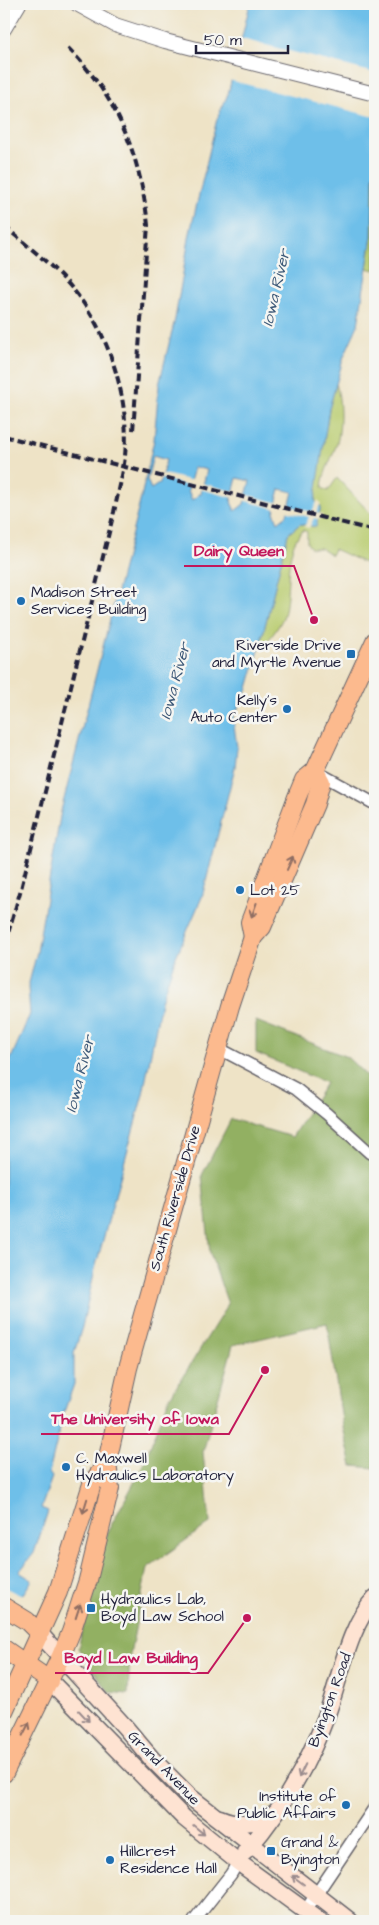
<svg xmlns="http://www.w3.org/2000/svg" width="379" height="1925" viewBox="0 0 379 1925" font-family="'Architects Daughter',sans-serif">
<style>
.green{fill:#b9cc6f;stroke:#6e7755}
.forest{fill:#92b062;stroke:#5a694e}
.water{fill:#6ebfe9;stroke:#487092;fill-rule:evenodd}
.pier{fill:#eee3c6}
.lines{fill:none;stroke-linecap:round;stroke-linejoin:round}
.minor-casing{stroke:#69666c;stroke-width:14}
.tertiary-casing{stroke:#69666c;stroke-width:16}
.secondary-casing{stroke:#69666c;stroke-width:19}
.primary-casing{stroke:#69666c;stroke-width:20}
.minor{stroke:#fff;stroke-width:11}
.tertiary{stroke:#fff;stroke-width:14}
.secondary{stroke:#fee3d2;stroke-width:16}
.primary{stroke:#fcba8e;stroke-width:18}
.rail{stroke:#22223b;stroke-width:4;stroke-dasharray:8 4;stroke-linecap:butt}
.oneway{stroke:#8f6e64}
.oneway2{stroke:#9b8c8e}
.poi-dot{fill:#1f6fb2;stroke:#f6f6f2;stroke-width:2}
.labels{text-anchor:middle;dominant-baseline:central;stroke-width:5;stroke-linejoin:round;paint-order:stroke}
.poi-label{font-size:15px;fill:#22223b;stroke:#f6f6f2;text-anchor:start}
.street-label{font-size:15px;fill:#22223b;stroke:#f6f6f2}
.water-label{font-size:16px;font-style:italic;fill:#3d5978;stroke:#f6f6f2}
.leader{fill:none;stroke:#c2185b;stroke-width:2}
.callout-dot{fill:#c2185b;stroke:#f6f6f2;stroke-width:2}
.callout-label{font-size:16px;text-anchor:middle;font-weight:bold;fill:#c2185b;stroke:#f6f6f2;stroke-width:5;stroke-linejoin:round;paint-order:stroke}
</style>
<rect width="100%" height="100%" fill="#f6f6f2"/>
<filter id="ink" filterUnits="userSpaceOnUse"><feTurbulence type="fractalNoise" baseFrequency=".02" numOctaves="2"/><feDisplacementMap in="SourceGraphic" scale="10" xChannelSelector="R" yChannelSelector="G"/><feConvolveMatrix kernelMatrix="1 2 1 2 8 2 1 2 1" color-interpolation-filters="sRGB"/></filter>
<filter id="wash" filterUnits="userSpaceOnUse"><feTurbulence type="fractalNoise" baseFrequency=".0096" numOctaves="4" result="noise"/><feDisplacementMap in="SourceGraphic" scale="20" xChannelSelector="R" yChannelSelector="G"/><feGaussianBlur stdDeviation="1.12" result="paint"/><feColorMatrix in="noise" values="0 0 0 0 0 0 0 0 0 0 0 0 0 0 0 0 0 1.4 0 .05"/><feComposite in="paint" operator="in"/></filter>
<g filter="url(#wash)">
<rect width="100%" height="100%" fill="#eee3c6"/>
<g class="green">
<polygon points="375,171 375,270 367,268 372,236 373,178"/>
<path d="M336 384C341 400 341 423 338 439 334 456 323 471 322 488L328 491 337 478 373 516 375 521V568L334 549 331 555 321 548H311L307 543V532L303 530C283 550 291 589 284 615 281 625 267 643 259 650L288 534 300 524 316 526 321 506 314 501 329 409Z"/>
</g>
<polygon class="forest" points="256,1021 347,1057 375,1084 375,1468 352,1466 343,1427 327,1323 233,1345 203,1452 210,1523 147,1568 130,1655 128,1694 109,1692 78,1648 108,1531 141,1470 169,1399 228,1304 210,1253 202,1175 231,1119 292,1137 326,1083 256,1053"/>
<path class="water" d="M250 4H375V171L373 178 372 236 358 325 344 356 329 409 315 501 321 506 316 527 300 524 288 534 259 650 248 688 233 718 237 747 235 767 202 897 175 959 161 1001 143 1094 95 1269 82 1327 74 1353V1384L64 1412 49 1473 52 1477 41 1508 48 1511 34 1553 19 1572 32 1580 23 1594 4 1613V1083L10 1061 30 1014 28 987 37 952 61 811 140 502 154 440 159 385 175 319 190 233 217 119 228 94ZM153 456 166 460 160 483 151 489 147 480ZM194 467 207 470 201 493 192 500 188 490ZM237 478 250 481 244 504 235 511 231 501ZM280 489 293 492 287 515 278 522 274 512Z"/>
<g class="pier">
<polygon points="238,38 375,73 375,117 229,80"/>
<polygon points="160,473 193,481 192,487 159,478"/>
<polygon points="201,483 236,492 234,498 200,489"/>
<polygon points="244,494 279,503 277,509 242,500"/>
<polygon points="318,500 321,503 316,513 322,514 320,520 314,518 309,528 304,527 309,517 285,511 287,505 312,512"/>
<polygon points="4,1587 24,1597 4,1615"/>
</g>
</g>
<g filter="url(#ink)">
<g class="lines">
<defs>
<g id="minor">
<polyline points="315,771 375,804"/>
<polyline points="218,1048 296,1089 327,1114 370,1153"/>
<polyline points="305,1911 375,1807"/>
<polyline points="194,1921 231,1874 238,1862"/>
</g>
<g id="tertiary">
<polyline points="77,4 115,25 165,41 375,94"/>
<polyline points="4,29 19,4"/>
</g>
<g id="secondary">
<polyline points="40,1634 125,1727 152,1759 189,1796 350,1921"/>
<polyline points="50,1681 184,1818 238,1862 319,1921"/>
<path d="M220 1818C239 1826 258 1824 275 1813"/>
<path d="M245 1852C281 1811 308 1766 327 1714 340 1679 349 1625 375 1598"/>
</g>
<g id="primary">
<polyline points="253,937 250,922 297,797 304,780 315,771 375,641"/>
<polyline points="4,1607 27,1621 40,1634"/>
<polyline points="4,1649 50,1681"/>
<polyline points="4,1711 58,1592 92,1484 107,1462"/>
<polyline points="4,1773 61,1656 71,1632 88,1580 110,1488 107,1462 128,1368 230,1006 253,937 262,927 315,804 321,782 315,771"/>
</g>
</defs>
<use href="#minor" class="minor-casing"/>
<use href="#tertiary" class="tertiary-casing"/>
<use href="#secondary" class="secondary-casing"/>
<use href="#primary" class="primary-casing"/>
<use href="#minor" class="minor"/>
<use href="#tertiary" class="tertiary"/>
<use href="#secondary" class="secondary"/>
<use href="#primary" class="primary"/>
<g class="rail">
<path d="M68 48C118 98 140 155 148 225L133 431"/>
<path d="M4 226C30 248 58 269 79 297 111 339 130 402 125 456 123 475 118 493 114 512L21 889 4 947"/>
<polyline points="4,436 375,531"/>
</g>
</g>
<defs><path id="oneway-shaft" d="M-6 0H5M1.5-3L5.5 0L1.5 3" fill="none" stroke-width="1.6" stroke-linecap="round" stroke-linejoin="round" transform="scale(1.25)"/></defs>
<g class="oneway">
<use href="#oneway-shaft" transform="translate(290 863) rotate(-66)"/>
<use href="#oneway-shaft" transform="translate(254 910) rotate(110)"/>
<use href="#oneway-shaft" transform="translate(85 1506) rotate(107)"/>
<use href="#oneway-shaft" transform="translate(78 1611) rotate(-72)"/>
<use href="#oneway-shaft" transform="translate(26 1729) rotate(-63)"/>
</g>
<g class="oneway2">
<use href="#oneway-shaft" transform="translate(84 1716) rotate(47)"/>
<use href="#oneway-shaft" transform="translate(302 1771) rotate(116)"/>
<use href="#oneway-shaft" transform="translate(199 1830) rotate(40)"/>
<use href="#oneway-shaft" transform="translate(298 1880) rotate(-143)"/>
</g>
</g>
<g class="poi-dot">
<circle cx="21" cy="601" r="5"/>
<rect x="346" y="649" width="10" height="10" rx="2.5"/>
<circle cx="287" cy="709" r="5"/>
<circle cx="240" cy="890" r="5"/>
<circle cx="66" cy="1467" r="5"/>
<rect x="86" y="1603" width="10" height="10" rx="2.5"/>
<circle cx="346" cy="1805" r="5"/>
<rect x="266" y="1846" width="10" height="10" rx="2.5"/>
<circle cx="110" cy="1860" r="5"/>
</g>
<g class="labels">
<g class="poi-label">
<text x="31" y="592">Madison Street<tspan x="31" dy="17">Services Building</tspan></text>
<text x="341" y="645" text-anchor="end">Riverside Drive<tspan x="341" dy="17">and Myrtle Avenue</tspan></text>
<text x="277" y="700" text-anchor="end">Kelly's<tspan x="277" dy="17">Auto Center</tspan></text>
<text x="250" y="890">Lot 25</text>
<text x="76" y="1458">C. Maxwell<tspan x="76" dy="17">Hydraulics Laboratory</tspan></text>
<text x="101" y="1599">Hydraulics Lab,<tspan x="101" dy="17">Boyd Law School</tspan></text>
<text x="336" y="1796" text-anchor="end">Institute of<tspan x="336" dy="17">Public Affairs</tspan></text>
<text x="281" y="1842">Grand &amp;<tspan x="281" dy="17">Byington</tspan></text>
<text x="120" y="1851">Hillcrest<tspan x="120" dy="17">Residence Hall</tspan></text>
</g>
<g class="street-label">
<text transform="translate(175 1198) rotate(-74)">South Riverside Drive</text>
<text transform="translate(330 1700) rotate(-70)">Byington Road</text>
<text transform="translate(164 1768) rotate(46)">Grand Avenue</text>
</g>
<g class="water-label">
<text transform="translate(276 288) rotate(-77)">Iowa River</text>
<text transform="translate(175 681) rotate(-75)">Iowa River</text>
<text transform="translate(80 1074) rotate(-76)">Iowa River</text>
</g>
</g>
<path class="leader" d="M314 620L294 566H184M265 1370L229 1434H41M247 1618L208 1673H55"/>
<g class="callout-dot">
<circle cx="314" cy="620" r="5"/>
<circle cx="265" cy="1370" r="5"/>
<circle cx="247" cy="1618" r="5"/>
</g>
<g class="callout-label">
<text x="239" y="556">Dairy Queen</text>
<text x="135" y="1424">The University of Iowa</text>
<text x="131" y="1663">Boyd Law Building</text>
</g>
<rect width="379" height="1925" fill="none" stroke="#f6f6f2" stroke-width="20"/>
<path d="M196 45v8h92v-8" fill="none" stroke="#22223b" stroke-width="2.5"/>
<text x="204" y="45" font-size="15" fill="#22223b" stroke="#f6f6f2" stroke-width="4" paint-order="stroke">50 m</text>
</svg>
